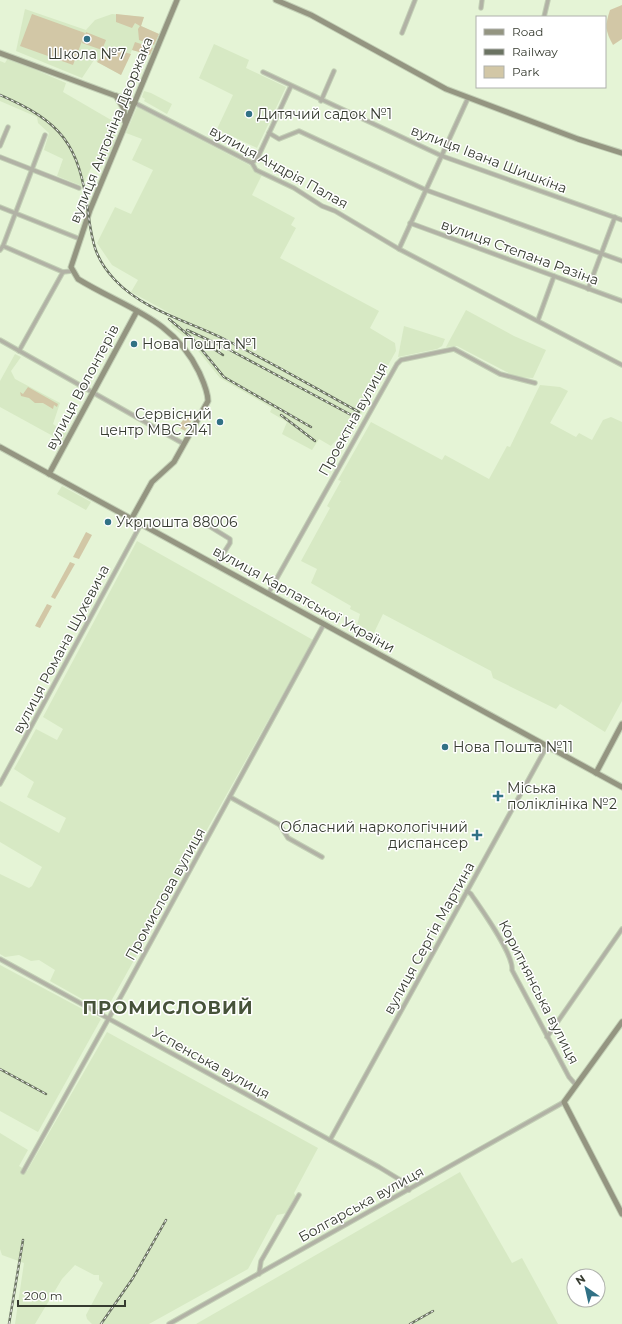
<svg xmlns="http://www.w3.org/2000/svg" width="622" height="1324" viewBox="0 0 622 1324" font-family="Montserrat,sans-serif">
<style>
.built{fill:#d7e9c4}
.green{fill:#d2c7a6}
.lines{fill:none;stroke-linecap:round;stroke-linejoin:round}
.street-casing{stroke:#c2cfb5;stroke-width:5.5}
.secondary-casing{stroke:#c2cfb5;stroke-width:7}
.street{stroke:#b1b2a5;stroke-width:3.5}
.secondary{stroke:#949581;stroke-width:5}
.rail-casing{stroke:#6b7362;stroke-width:2.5}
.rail{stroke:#fff;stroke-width:1;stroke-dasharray:3;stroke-linecap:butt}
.poi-dot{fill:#317185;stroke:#fff;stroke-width:1.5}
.labels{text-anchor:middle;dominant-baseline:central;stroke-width:3;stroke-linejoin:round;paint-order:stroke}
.poi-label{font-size:14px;fill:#363b30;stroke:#fff;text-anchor:start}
.street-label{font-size:14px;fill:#363b30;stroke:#fff}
.district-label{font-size:18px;font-weight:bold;letter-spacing:1px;fill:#465239;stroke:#fff}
</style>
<rect width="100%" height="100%" fill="#e5f4d6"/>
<g class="built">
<polygon points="25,9 86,30 95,20 112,14 144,17 141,26 159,34 150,55 132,50 121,75 94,60 82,78 16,51"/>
<polygon points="214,44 249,60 246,68 286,87 257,148 217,129 233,95 199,78"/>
<polygon points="8,58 66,83 63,92 118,124 114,133 116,134 114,143 105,164 95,160 82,186 57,176 63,159 44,150 49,133 38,123 37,117 0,101 0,61 5,63"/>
<polygon points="144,91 151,93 172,104 167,114 144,101 145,99 142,97"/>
<polygon points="137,107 251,166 255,172 262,175 252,195 295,218 291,225 296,228 280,258 379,311 370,328 395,343 396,351 350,434 344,431 331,446 319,439 312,450 282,434 287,422 270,412 272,408 220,378 191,342 171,326 177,317 131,292 138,280 112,265 97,243 115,207 131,214 153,170 132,160 142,139 126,133"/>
<polygon points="466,310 514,336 546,350 533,378 516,377 457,346 446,347"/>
<polygon points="404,326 445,339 442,346 437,349 398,357"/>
<polygon points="15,354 21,357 11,371 15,379 60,403 53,424 67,433 62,441 0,407 0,381"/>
<polygon points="540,385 560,387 568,391 550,423 576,437 579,433 592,440 603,420 611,417 622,422 622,701 605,732 560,704 556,709 493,678 491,671 383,614 370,641 355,633 360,614 350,609 351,606 311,583 317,569 301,561 330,508 327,506 341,481 338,480 371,422 442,460 445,455 489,479 507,446 510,447"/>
<polygon points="62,486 91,502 86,510 57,494"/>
<polygon points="137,541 313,640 105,1012 50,981 55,970 39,960 31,961 19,955 5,957 0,954 0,874 29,888 32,886 42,867 0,842 0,801 59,833 66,818 27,797 34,782 14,769 36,729 57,740 63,729 43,717"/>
<polygon points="0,965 101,1019 38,1132 0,1111"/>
<polygon points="107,1032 318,1148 294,1193 296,1197 287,1213 277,1215 248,1269 149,1324 92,1324 87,1319 86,1315 103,1283 99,1280 99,1275 94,1275 75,1265 62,1279 35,1324 15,1324 24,1263 2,1255 0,1249 0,1133 28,1150 19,1166 27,1171"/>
<polygon points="460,1172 512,1263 522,1258 558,1324 196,1324"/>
</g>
<g class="green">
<path d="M622 5V39L613 45C605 31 605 25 610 10Z"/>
<polygon points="32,14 85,33 73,65 20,46"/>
<polygon points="116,14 144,17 141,26 159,34 154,45 139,40 138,29 140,26 135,23 132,28 116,22"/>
<polygon points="86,32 106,40 102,50 82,43"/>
<polygon points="135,42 153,48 150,55 132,50"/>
<polygon points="109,48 131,54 121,75 97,62"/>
<polygon points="28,387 58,404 57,407 54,405 53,409 43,403 35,403 29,398 21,396 20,392 23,394"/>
<polygon points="186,416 192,420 185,431 178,427"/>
<polygon points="86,532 92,535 79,559 73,557"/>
<polygon points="70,562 75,564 55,599 51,597"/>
<polygon points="47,604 52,606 40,628 35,626"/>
</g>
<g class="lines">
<defs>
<g id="street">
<polyline points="481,8 482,0"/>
<polyline points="544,17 548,0"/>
<polyline points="402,33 415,0"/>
<polyline points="263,72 442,156 622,220"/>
<polyline points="321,101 334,71"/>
<polyline points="135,103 252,163 256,170 294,188 322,206 335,211 399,249 622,365"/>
<polyline points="269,133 279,139 299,131 426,190 622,261"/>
<polyline points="0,146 8,127"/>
<polyline points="0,157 79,188"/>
<polyline points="252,163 258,157 291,86"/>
<polyline points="0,207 80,239"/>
<polyline points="410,223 622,301"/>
<polyline points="3,246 63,272 72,271"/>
<polyline points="399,249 468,98"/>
<polyline points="0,250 3,246 45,135"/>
<polyline points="588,289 615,217"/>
<polyline points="538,320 554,276"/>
<polyline points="0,340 184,444"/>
<polyline points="19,351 63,272"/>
<polyline points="209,526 230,539 230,543 216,565"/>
<polyline points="268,594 397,364 401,360 454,349 500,374 535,383"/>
<polyline points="0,784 141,524"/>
<polyline points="230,797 280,825 288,838 322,857"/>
<path d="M467 891 471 894C481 909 514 954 512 970L569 1077 576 1085"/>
<polyline points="0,959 379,1167 402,1181 409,1190"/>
<polyline points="547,1037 622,929"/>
<polyline points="330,1140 547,746"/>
<polyline points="23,1172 124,991 324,624"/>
<polyline points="259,1274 261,1261 299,1195"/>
<polyline points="169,1324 564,1102"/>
</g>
<g id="secondary">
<polyline points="276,0 311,15 446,89 578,139 622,153"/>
<polyline points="0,53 135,103"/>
<polyline points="116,96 124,109 125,122"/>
<polyline points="0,447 622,787"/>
<polyline points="49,474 137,311"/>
<path d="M132 518 152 482 174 462 208 401C208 391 203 381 199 372 173 318 125 308 78 279L71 267 90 210 177 0"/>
<polyline points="596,773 622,724"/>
<polyline points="622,1022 564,1102 622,1214"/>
</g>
</defs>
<use href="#street" class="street-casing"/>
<use href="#secondary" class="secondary-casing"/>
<use href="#street" class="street"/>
<use href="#secondary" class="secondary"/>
<defs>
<g id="rail">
<path d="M0 95C62 122 79 144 88 212 92 240 94 258 115 280 144 311 189 321 226 340 271 362 315 388 359 412"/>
<polyline points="169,319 193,339 224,377 311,427"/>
<polyline points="187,330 228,349 355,417"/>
<polyline points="203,342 223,355"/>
<polyline points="281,415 315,441"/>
<polyline points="0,1069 46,1094"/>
<polyline points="9,1324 23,1240"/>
<polyline points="101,1324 133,1278 166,1220"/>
<polyline points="410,1324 433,1311"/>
</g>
</defs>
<use href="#rail" class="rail-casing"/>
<use href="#rail" class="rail"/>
</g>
<g class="poi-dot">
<circle cx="87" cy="39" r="4"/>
<circle cx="249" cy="114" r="4"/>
<circle cx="134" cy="344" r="4"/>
<circle cx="220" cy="422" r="4"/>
<circle cx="108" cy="522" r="4"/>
<circle cx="445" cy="747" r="4"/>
<path d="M496 790h4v4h4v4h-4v4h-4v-4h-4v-4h4z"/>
<path d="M475 829h4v4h4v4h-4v4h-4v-4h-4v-4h4z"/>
</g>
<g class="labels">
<g class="poi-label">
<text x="87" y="54" text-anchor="middle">Школа №7</text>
<text x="257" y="114">Дитячий садок №1</text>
<text x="142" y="344">Нова Пошта №1</text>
<text x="212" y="414" text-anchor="end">Сервісний<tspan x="212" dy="16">центр МВС 2141</tspan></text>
<text x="116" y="522">Укрпошта 88006</text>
<text x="453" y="747">Нова Пошта №11</text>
<text x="507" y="788">Міська<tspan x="507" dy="16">поліклініка №2</tspan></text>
<text x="468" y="827" text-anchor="end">Обласний наркологічний<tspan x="468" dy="16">диспансер</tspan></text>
</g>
<g class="street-label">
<text transform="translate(111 130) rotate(-68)">вулиця Антоніна Дворжака</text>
<text transform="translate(489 159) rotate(21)">вулиця Івана Шишкіна</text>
<text transform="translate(279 167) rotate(29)">вулиця Андрія Палая</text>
<text transform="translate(520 252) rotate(20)">вулиця Степана Разіна</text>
<text transform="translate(82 387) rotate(-62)">вулиця Волонтерів</text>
<text transform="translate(353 419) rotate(-61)">Проектна вулиця</text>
<text transform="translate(304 599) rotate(29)">вулиця Карпатської України</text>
<text transform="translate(61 649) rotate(-62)">вулиця Романа Шухевича</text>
<text transform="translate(165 894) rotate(-61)">Промислова вулиця</text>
<text transform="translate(429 938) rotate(-61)">вулиця Сергія Мартина</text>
<text transform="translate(539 992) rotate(63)">Коритнянська вулиця</text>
<text transform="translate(211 1063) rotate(29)">Успенська вулиця</text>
<text transform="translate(361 1204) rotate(-29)">Болгарська вулиця</text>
</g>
<g class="district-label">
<text x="168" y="1008">ПРОМИСЛОВИЙ</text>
</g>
</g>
<rect x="476" y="16" width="130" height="72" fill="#ffffff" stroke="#afb1ac"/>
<rect x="484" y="29" width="20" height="6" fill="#949581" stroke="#afb1ac"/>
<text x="512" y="36" font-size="12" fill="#363b30">Road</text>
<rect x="484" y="49" width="20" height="6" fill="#6b7362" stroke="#afb1ac"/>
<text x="512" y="56" font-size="12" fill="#363b30">Railway</text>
<rect x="484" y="66" width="20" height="12" fill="#d2c7a6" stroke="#afb1ac"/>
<text x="512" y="76" font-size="12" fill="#363b30">Park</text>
<g transform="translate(586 1288) rotate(326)"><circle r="19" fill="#ffffff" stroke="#afb1ac"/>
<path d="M0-3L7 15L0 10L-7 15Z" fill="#317185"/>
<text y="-6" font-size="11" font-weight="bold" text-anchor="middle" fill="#363b30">N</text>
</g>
<path d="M18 1300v6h107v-6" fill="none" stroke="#363b30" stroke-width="2"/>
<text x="24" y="1300" font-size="12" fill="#363b30" stroke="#ffffff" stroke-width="3" paint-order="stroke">200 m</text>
</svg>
